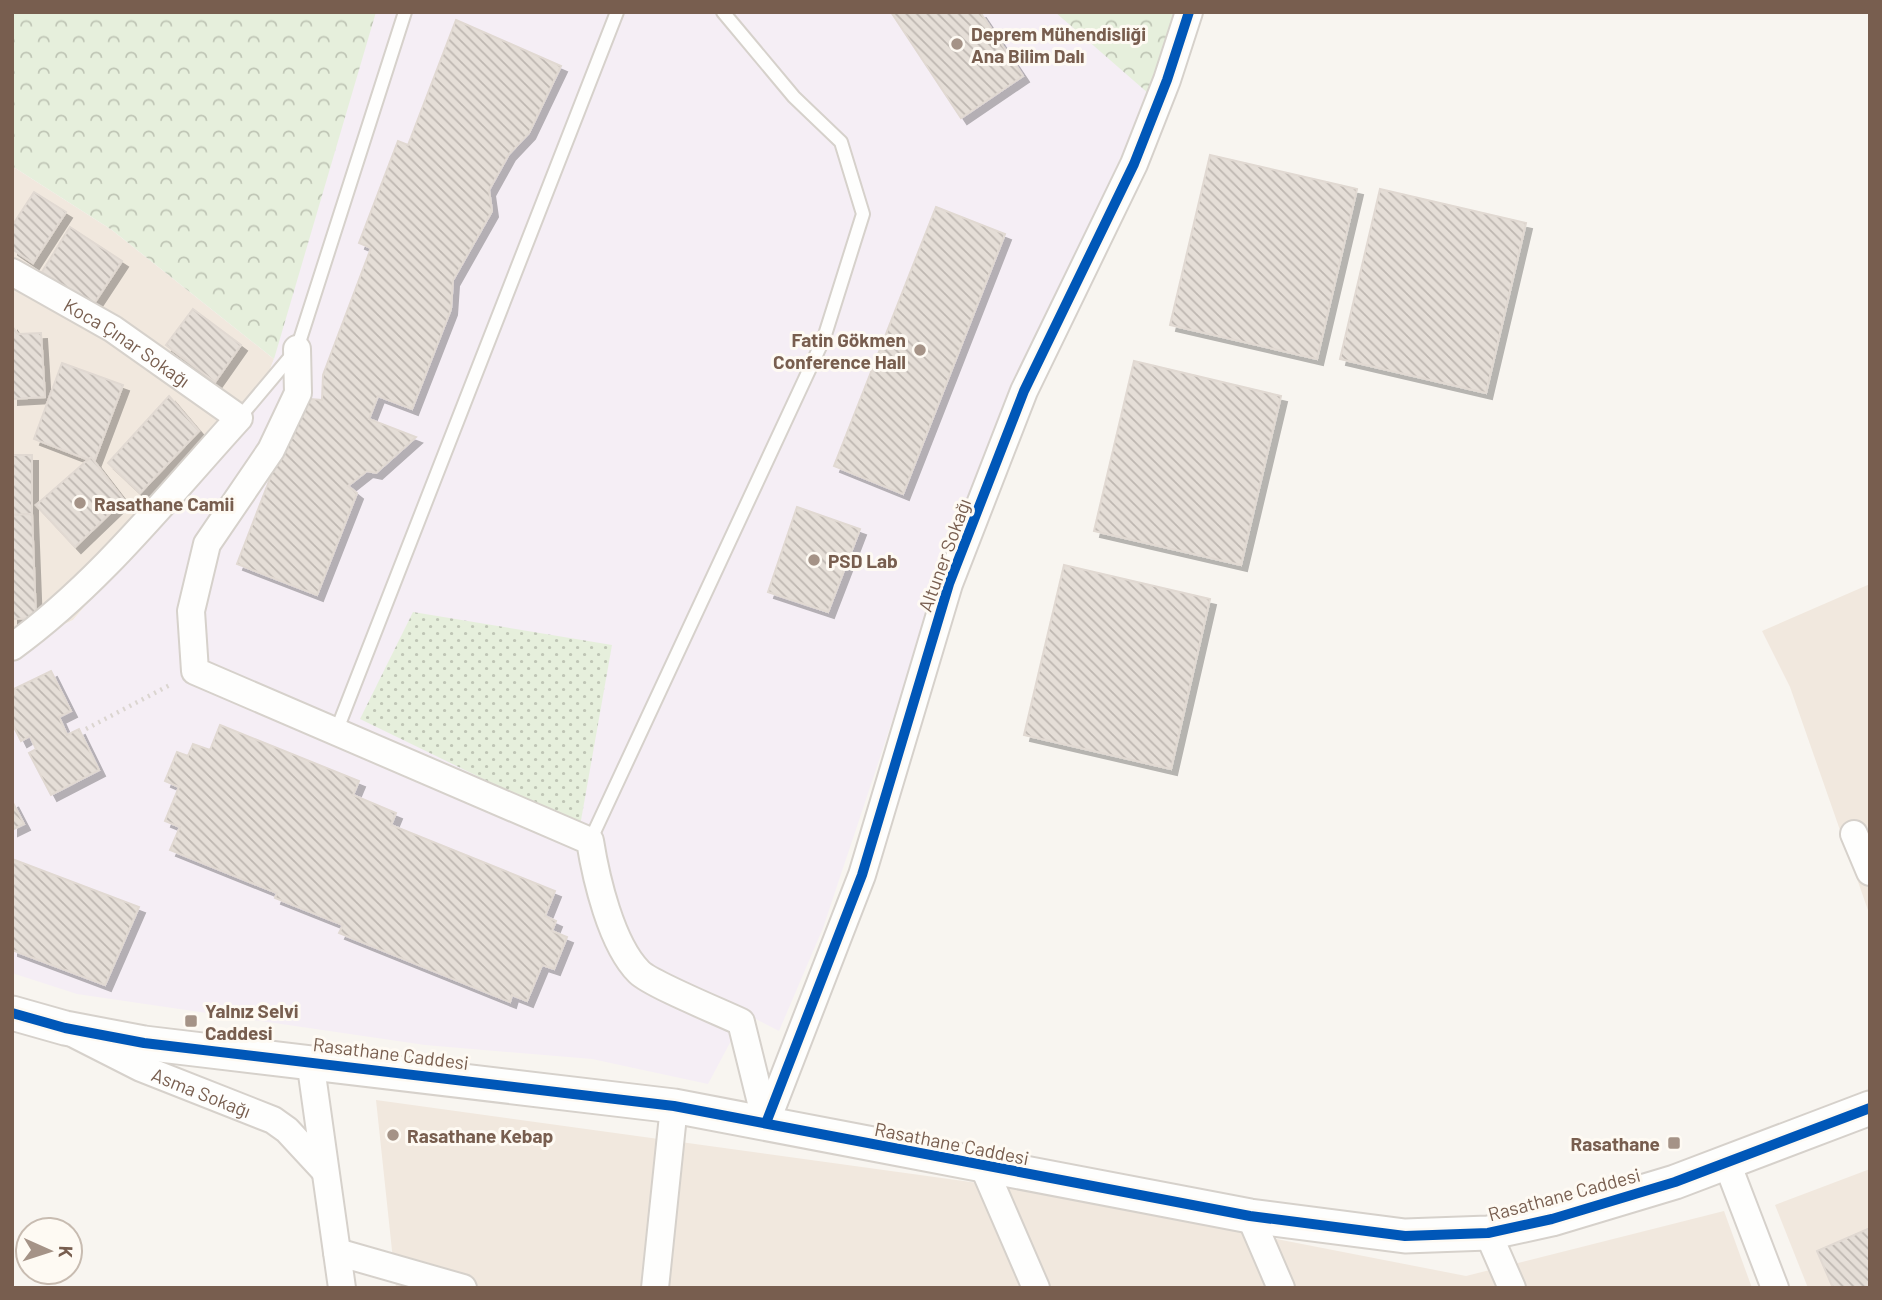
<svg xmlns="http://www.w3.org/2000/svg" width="1882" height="1300" viewBox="0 0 1882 1300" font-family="Barlow,sans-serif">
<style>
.residential{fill:#f1e8de}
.education{fill:#f5eef5}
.grass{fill:url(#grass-dots)}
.forest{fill:url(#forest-crowns)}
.building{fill:url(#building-back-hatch);stroke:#e1d9d2;stroke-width:2;filter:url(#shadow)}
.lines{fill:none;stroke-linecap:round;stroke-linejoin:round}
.service-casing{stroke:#d6d1cb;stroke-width:16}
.minor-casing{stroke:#d6d1cb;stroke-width:30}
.tertiary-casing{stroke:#d6d1cb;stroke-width:37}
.path{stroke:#dbd5d0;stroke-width:4.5;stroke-dasharray:2 5;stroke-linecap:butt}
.service{stroke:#fefefd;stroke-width:12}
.minor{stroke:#fefefd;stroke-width:26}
.tertiary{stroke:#fefefd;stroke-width:33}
.cycleway-casing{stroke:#fefaf3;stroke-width:15}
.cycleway{stroke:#0057b8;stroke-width:10}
.poi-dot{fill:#a59387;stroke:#fefaf3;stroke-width:2.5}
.labels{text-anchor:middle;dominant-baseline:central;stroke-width:6;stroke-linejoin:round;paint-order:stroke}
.poi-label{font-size:19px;font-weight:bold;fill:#785e4f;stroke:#fefaf3;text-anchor:start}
.street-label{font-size:19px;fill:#785e4f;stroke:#fefaf3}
</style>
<defs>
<pattern id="grass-dots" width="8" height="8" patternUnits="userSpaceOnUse" patternTransform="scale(1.75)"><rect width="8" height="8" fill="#e6efdc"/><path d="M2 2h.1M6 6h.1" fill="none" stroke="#bfc5b5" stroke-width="1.8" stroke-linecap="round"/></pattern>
<pattern id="forest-crowns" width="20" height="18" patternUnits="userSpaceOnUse" patternTransform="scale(1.75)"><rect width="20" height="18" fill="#e6efdc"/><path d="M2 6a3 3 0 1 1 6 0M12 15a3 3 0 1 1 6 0" fill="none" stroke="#bfc5b5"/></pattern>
<pattern id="building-back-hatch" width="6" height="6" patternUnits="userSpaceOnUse" patternTransform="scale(1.75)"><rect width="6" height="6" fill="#e5ded7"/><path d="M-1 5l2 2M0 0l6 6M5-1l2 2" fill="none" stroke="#beb7b1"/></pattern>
<filter id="shadow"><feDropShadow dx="6" dy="6" stdDeviation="0" flood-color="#0004"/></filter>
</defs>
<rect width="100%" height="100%" fill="#f8f5f0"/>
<g class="residential">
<polygon points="12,166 112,230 274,359 254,410 73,620 12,650"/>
<polygon points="1870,584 1870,916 1790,687 1762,631"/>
<polygon points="376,1100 1021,1189 1466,1276 1724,1211 1752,1288 396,1288"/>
<polygon points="1870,1169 1870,1288 1808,1288 1775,1205"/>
</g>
<polygon class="education" points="12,12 1176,12 1149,94 966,500 823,928 779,1031 748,1015 741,1022 708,1084 592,1059 425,1045 77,994 12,973 12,650 73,620 254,410 274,359 112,230 12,166"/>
<polygon class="grass" points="413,612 612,645 580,826 360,719"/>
<g class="forest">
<polygon points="12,12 376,12 274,359 112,230 12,166"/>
<polygon points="1055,12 1176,12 1149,94"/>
</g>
<g class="building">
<polygon points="891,12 980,12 1023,76 961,118"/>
<polygon points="456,20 561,66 529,133 509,154 489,190 492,211 453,280 451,309 412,409 378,396 369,419 416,437 376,473 367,471 348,486 357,493 317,595 237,564 288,432 311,399 322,400 323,375 371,248 359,243 398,141 408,145"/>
<polygon points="1210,155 1357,189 1317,359 1170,325"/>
<polygon points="1380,189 1526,223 1486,393 1340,359"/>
<polygon points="34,192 66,212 33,263 12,249 12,226"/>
<polygon points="936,207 1005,234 903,494 834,466"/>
<polygon points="70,227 122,261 93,305 42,272"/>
<polygon points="193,309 241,345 215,382 166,345"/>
<polygon points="12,326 18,334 41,333 45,397 12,399"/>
<polygon points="1134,361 1281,396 1241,565 1094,531"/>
<polygon points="62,363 123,385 94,462 34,439"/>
<polygon points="169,396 199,431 140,493 108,463"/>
<polygon points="12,455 32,455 32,514 12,515"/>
<polygon points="91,457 124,500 75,547 36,505"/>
<polygon points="797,507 860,529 828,612 768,592"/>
<polygon points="32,514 36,618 12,619 12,515"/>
<polygon points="1064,565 1210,599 1171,769 1024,735"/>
<polygon points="51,671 71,711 59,717 67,735 79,729 99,770 51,795 29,753 36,749 30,736 21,741 12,723 12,690"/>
<polygon points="220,725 359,781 353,795 396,813 391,825 555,891 545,916 556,921 552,931 567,937 554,969 542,965 527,1001 512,995 510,1002 339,933 343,925 275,898 277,893 170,850 180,827 165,821 179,787 165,781 177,752 188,756 193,744 210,750"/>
<polygon points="12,801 24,824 12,830"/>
<polygon points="12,859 139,907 105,985 12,950"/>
<polygon points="1870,1228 1870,1288 1833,1288 1817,1251"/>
</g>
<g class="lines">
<defs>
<g id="service">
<polyline points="239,418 297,349 405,12"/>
<polyline points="336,732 617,12"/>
<polyline points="590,841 824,338 863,214 841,142 794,97 723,12"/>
</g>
<g id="minor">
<path id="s1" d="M12 272 113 329 239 418C167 497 99 584 12 647"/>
<path d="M297 349 298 393 271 450 207 544 191 611 195 671 590 841C596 878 611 944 639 972 651 984 720 1012 741 1022L766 1123"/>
<polyline points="1854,834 1870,872"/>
<path id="s2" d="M76 1035 141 1068 273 1120 287 1130 325 1171"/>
<polyline points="310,1060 342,1288"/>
<polyline points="766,1123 862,875 949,584 1024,391 1134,164 1167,80 1189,12"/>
<polyline points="1727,1163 1775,1288"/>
<polyline points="984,1168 1036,1288"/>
<polyline points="1250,1216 1281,1288"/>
<polyline points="1488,1233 1512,1288"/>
<polyline points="337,1252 463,1288"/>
<polyline points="655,1288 674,1106"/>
</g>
<polyline id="tertiary" points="12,1013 65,1028 144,1043 674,1106 1250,1216 1405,1236 1488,1233 1552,1219 1675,1182 1870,1108"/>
</defs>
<use href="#service" class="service-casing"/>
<use href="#minor" class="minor-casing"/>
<use href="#tertiary" class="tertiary-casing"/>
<polyline class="path" points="86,729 170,685"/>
<use href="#service" class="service"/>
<use href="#minor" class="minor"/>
<use href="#tertiary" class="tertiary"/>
<defs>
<g id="cycleway">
<polyline points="12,1013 65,1028 144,1043 674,1106 1250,1216 1405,1236 1488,1233 1552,1219 1675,1182 1870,1108"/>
<polyline points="766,1123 862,875 949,584 1024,391 1134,164 1167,80 1189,12"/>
</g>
</defs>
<use href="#cycleway" class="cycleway-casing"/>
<use href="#cycleway" class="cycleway"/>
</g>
<g class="poi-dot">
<circle cx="957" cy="44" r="7"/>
<circle cx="920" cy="350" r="7"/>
<circle cx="80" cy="503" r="7"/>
<circle cx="814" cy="560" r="7"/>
<rect x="184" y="1014" width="14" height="14" rx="3.5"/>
<circle cx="393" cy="1135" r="7"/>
<rect x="1667" y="1136" width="14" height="14" rx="3.5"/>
</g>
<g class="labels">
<g class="poi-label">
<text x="971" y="33">Deprem Mühendisliği<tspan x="971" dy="22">Ana Bilim Dalı</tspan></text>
<text x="906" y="339" text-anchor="end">Fatin Gökmen<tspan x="906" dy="22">Conference Hall</tspan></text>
<text x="94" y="503">Rasathane Camii</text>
<text x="828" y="560">PSD Lab</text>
<text x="205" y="1010">Yalnız Selvi<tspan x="205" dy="22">Caddesi</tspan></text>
<text x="407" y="1135">Rasathane Kebap</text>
<text x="1660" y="1143" text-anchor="end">Rasathane</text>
</g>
<g class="street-label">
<text stroke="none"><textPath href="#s1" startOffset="135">Koca Çınar Sokağı</textPath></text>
<text transform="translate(944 555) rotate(-70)">Altuner Sokağı</text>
<text transform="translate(391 1053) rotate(7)">Rasathane Caddesi</text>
<text stroke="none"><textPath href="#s2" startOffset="138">Asma Sokağı</textPath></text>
<text transform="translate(952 1143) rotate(11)">Rasathane Caddesi</text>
<text transform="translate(1564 1194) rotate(-15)">Rasathane Caddesi</text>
</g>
</g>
<rect width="1882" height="1300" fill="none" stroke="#785e4f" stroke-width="28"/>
<g transform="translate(49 1251) rotate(93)"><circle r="33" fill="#fefaf3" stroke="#c8bcb1" stroke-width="2"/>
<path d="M0-5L12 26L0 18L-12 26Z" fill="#a59387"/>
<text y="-10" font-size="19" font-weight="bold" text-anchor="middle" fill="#785e4f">K</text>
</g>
</svg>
